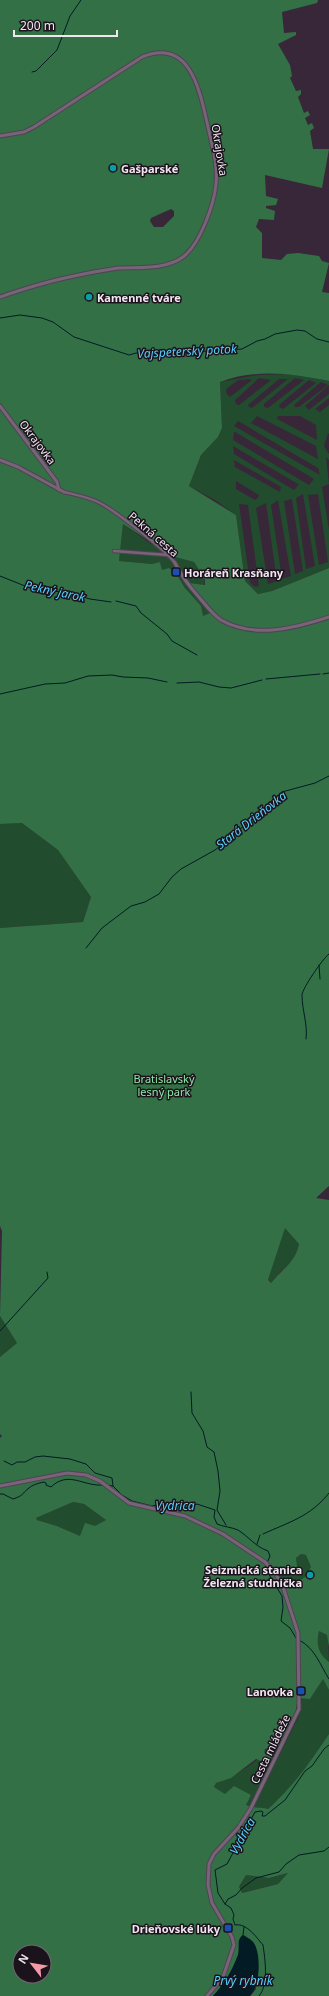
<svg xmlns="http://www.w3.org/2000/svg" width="329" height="1996" viewBox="0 0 329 1996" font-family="'Noto Sans',sans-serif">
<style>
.green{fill:#224c2e;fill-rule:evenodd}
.forest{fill:#337046;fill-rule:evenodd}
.water{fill:#021b25}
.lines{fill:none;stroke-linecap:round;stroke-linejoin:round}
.stream{stroke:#021b25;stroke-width:1}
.pedestrian-casing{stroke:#514352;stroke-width:4.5}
.minor-casing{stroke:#514352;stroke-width:5}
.pedestrian{stroke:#776478;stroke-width:2.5}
.minor{stroke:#776478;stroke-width:3}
.culture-dot{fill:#0f9aa8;stroke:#1b131b;stroke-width:1.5}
.transit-dot{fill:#1a4fb4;stroke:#1b131b;stroke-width:1.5}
.labels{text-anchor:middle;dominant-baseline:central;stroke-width:3;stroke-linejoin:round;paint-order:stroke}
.street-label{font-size:11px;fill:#f1e5f1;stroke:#1b131b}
.poi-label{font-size:11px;font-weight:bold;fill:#f1e5f1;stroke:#1b131b;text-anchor:start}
.park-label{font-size:11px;fill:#8ee6a5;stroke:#1b131b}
.water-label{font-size:12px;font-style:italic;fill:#57cefc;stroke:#1b131b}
</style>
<rect width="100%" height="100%" fill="#382739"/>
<g class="green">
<path d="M291 374 329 381V385L305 406 309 410 329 394V398L315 409 320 412 329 405V434L328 433 324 446 329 454V460L326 457 329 484 322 487 329 530V568L272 591 258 594 245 581 236 515 215 500 189 486 201 455 218 437 222 428 220 382 258 375ZM259 378 271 380 239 405 236 404 235 400ZM295 378 304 380 268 408 264 407V404ZM249 379 252 380 230 397 227 394 226 389 238 380ZM279 379H288L252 408 249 407 248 405ZM309 380 316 383 283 409 279 407 280 404ZM321 382 328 385 299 407H294L295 404ZM257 416 316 446 318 459 251 423ZM278 416H300L316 425 317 440 277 419ZM238 421 318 468 320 475 234 426ZM234 432H235L314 479 309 485 233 440ZM233 446 298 484H299L294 490 234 454ZM234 460 281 487 280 492 235 467ZM236 481 259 495 258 498 255 500 236 489ZM303 494 315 566 306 569 296 498ZM318 494 328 562 319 565 308 495ZM292 499 303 571 295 574 284 501ZM278 500 291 576 282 579 271 505ZM266 503 277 581 268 584 256 508ZM239 504 248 505 259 586 255 587 250 583Z"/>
<polygon points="123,524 151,544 173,551 175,557 194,562 205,579 204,585 189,584 208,605 211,613 203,616 176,573 162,570 160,562 152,564 119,561"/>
<polygon points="22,823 58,850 91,897 83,922 0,928 0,824"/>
<path d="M285 1227 299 1244C295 1263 282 1268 271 1283L268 1280Z"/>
<polygon points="0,1316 17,1343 0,1357"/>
<polygon points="73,1502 84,1504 106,1520 80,1536 57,1526 37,1520 36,1518"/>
<polygon points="301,1554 306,1555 311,1567 305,1577 294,1584 284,1586 278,1574 278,1566 285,1574 296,1558"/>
<path d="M319 1631 328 1635 329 1662C317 1653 316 1645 319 1631Z"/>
<polygon points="323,1678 329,1690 329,1734 315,1756 287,1792 268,1809 261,1807 253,1808 299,1716 302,1698 310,1699"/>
<path d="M280 1746 249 1807 246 1805 251 1795 224 1794 214 1787 216 1783C230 1778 259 1763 266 1749Z"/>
<polygon points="289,1873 278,1884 241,1893 239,1888 246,1875 269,1878"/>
</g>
<path class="forest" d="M0 0H318L317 3 282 12 284 33 296 32V35L278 44 290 65 292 76 290 78 296 91 301 90V94L298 97 304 113 308 111 310 115 305 118 308 125 312 123 314 128 310 131 313 149H329L322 188 265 175 266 196 278 199 276 205 266 206V208L275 211 274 220 259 219 256 227 262 233V258L281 260 287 254 298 253 319 256 322 261 329 263 322 292 329 293V381C294 374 255 368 220 382L222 428 218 437 201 455 189 486 236 515 245 581 258 594 272 591 329 568V1186L316 1198 329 1200V1647L327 1635 319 1631C316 1645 318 1653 329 1662V1690L323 1679 310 1699 298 1698 295 1715 280 1746 265 1749 264 1753 270 1752 274 1754 266 1763 256 1759 231 1778 216 1783 214 1787 225 1794 234 1786 251 1795 246 1805C254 1809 260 1806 268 1809 293 1787 311 1761 329 1734V1996H250L256 1989 248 1938 243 1935C237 1942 241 1947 238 1955 232 1970 224 1985 213 1996H0V1438L2 1436 0 1434V1357L17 1343 0 1316 2 1231 0 1226V928L83 922 91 897 58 850 22 823 0 824ZM171 209 174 211V216L163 227H154L150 221 151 218ZM123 524 166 552H173L175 557 194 562 205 579V585L188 583 208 605 210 613 203 616 201 606 185 588 176 573 169 568 162 570 160 562 152 564 119 561ZM285 1228 299 1244C295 1263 282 1269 271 1283L268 1280ZM73 1502 84 1504 106 1520 95 1526 85 1523 80 1536 57 1526 37 1520 36 1518ZM301 1554 306 1555 311 1567 305 1577 294 1584 285 1586 278 1574V1567L286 1574 297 1567 296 1558ZM288 1873 278 1884 242 1893 239 1887 246 1875 269 1878ZM20 1952H44V1976H20Z"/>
<path class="water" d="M243 1935C248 1938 253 1940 255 1945 261 1957 260 1986 250 1996H213C224 1984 233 1970 238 1955 240 1948 236 1939 243 1935Z"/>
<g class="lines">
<g class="stream">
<polyline points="32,72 36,71 57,50 70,16 81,0"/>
<polyline points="0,318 20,315 42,318 53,322 74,337 129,355 136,353 158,354 242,349 257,341 265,339 275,334 297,330 305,331 317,339 329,342"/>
<polyline points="0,576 30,588 69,593 90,599 111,602"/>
<polyline points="116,601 136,606 141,613 167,634 172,641 197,655"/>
<polyline points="323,674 329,673"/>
<polyline points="266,679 320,674"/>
<polyline points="177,683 199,682 219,687 231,688 262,680"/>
<polyline points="0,694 45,684 65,683 88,676 112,675 123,677 148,678 167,682"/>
<polyline points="86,948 102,928 131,906 145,902 159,894 172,877 181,869 215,850 229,839 282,792 315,783 329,776"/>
<polyline points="319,965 320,979"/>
<path d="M306 1039C308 1025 302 1010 302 995 302 989 323 958 329 954"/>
<polyline points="0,1331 48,1278 47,1272"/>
<polyline points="191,1392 192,1413 203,1431 207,1447 214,1452 218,1471 220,1491 217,1510 226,1525"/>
<polyline points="4,1461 12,1465 17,1462 25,1462 35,1457 43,1456 70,1459 86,1464 95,1473 112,1478 113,1486"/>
<path d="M107 1485 113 1486 122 1495 132 1501 152 1506 162 1504 179 1505 187 1508 197 1504 215 1510 214 1517 217 1524C224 1527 231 1527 238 1530 249 1537 256 1547 268 1551L270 1556 267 1563"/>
<path d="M0 1494H3L13 1499C25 1495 21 1494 29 1488 32 1485 39 1483 44 1482L46 1483V1485L51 1487C69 1470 83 1487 104 1485"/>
<path d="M263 1534C289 1522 310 1517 329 1493"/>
<polyline points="257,1544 260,1535"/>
<polyline points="266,1566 265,1568 282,1596 283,1607 281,1621 290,1628 296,1638"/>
<path d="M299 1640C315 1648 320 1665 329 1679"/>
<polyline points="225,1904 228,1899 236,1895 242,1888 256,1878 279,1872 286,1864 299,1855 324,1851 329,1847"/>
<polyline points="243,1935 244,1927"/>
<path d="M259 1996C269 1985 265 1959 263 1945 256 1937 247 1923 235 1925L233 1919 234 1915 231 1908 225 1904 218 1893 215 1870 227 1864 255 1812 261 1811 263 1812 262 1816H265L285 1800 305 1771 312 1766 324 1749 329 1745"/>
</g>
<defs>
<g id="pedestrian">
<path d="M64 492C76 495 89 497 100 503 114 510 167 551 175 563"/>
<polyline points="114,551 168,555"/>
</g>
<g id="minor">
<path d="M0 136 24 132 34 127 142 57C191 37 200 92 208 127 212 145 218 165 216 184 214 205 200 244 183 257 165 270 139 267 118 268 105 270 92 272 79 275 52 280 26 288 0 297"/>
<polyline points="0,406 57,482 59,490"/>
<polyline points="0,460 18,467 64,492"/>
<path d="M175 563C181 575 189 586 198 596 205 604 212 614 221 620 254 639 296 628 329 617"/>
<polyline points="0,1486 67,1473 86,1475 100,1481 129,1503 185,1516 223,1534 265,1562 275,1573 283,1587 298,1633 299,1709 251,1808 238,1828 214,1854 209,1864 208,1885 212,1903 232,1937 234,1945 223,1977 207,1996"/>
</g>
</defs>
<use href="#pedestrian" class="pedestrian-casing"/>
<use href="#minor" class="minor-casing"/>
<use href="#pedestrian" class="pedestrian"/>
<use href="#minor" class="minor"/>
</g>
<g class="culture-dot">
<circle cx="113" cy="168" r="4"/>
<circle cx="89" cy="297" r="4"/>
<circle cx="310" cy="1575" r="4"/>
</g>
<g class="transit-dot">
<rect x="172" y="568" width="8" height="8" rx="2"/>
<rect x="297" y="1687" width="8" height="8" rx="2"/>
<rect x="224" y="1924" width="8" height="8" rx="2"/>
</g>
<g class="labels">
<g class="street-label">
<text transform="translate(220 150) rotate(81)">Okrajovka</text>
<text transform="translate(38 442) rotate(53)">Okrajovka</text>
<text transform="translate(154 534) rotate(41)">Pekná cesta</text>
<text transform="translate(270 1749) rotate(-64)">Cesta mládeže</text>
</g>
<g class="poi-label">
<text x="121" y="168">Gašparské</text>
<text x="97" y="297">Kamenné tváre</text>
<text x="184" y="572">Horáreň Krasňany</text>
<text x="302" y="1569" text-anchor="end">Seizmická stanica<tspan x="302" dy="13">Železná studnička</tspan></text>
<text x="293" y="1691" text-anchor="end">Lanovka</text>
<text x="220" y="1928" text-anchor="end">Drieňovské lúky</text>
</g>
<g class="park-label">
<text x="164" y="1078">Bratislavský<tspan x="164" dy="13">lesný park</tspan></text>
</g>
<g class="water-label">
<text transform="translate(187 351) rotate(-3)">Vajspeterský potok</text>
<text transform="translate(55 591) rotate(12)">Pekný jarok</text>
<text transform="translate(251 820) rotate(-38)">Stará Drieňovka</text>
<text x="175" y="1505">Vydrica</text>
<text transform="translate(242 1836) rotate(-61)">Vydrica</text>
<text x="243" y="1980">Prvý rybník</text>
</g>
</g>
<g transform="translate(32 1964) rotate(301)"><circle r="19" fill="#1b131b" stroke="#716771"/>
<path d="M0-3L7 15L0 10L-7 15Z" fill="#f39aa8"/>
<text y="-6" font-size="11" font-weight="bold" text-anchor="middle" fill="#f1e5f1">N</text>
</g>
<path d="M14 30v6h103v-6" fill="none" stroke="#f1e5f1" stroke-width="2"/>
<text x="20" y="30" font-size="12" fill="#f1e5f1" stroke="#1b131b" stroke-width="3" paint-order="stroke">200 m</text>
</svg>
